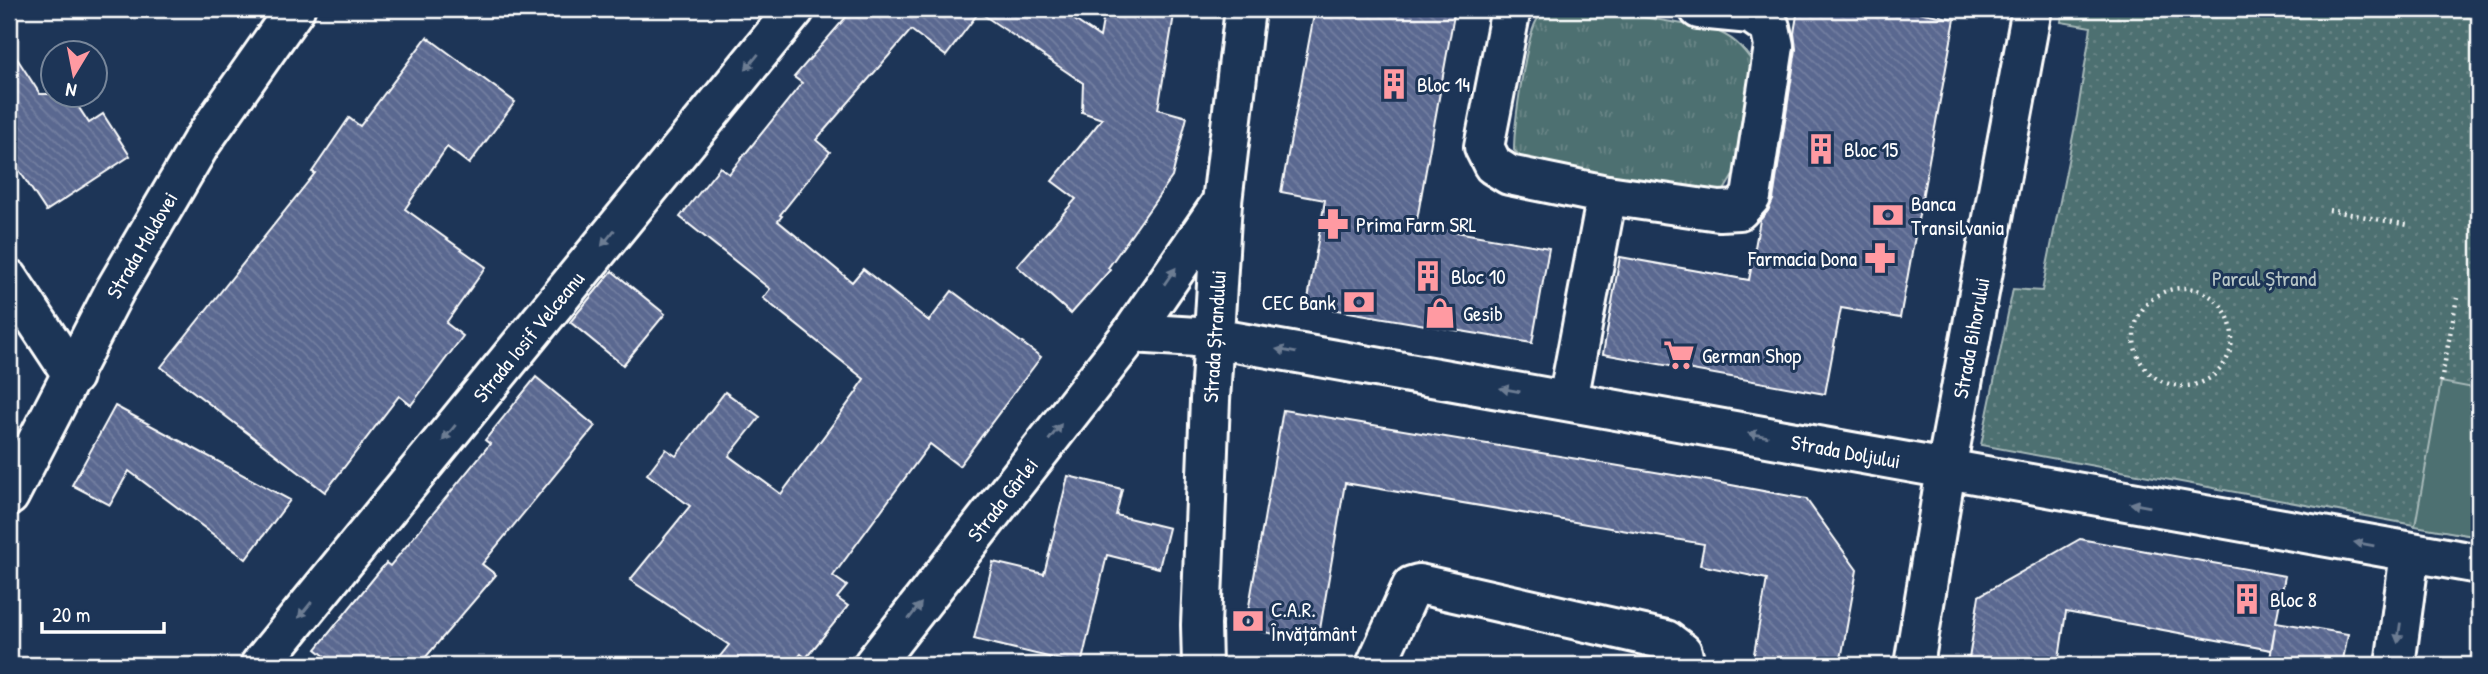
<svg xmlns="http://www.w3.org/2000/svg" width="2488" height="674" viewBox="0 0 2488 674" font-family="'Patrick Hand',sans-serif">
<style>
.grass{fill:url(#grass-tufts);stroke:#a6b8b8;stroke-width:2}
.park{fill:url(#park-dots);stroke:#a6b8b8;stroke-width:2}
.garden{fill:#4e7071;stroke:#a6b8b8;stroke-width:2}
.building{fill:url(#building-back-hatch);stroke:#fff;stroke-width:2}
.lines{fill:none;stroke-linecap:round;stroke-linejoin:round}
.minor-casing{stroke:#fff;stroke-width:44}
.path{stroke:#fff;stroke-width:4.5;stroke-dasharray:2 5;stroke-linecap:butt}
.minor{stroke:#1d3557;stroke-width:38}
.oneway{fill:#6c7c92}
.labels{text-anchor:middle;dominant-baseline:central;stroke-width:6;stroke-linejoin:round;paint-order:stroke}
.poi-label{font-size:21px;fill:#fff;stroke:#1d3557;text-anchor:start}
.street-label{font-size:21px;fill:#fff;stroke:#1d3557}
.park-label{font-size:21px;fill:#b8c6c6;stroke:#1d3557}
</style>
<defs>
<pattern id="grass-tufts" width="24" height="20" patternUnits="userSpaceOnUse" patternTransform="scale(1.75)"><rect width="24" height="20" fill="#4e7071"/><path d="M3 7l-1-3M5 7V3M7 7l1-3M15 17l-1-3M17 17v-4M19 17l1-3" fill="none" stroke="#698586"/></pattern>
<pattern id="park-dots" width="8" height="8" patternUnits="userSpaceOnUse" patternTransform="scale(1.75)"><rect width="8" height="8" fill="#4e7071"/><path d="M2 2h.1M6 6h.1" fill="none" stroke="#698586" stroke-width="1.8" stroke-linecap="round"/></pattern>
<pattern id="building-back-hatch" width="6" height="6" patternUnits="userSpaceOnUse" patternTransform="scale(1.75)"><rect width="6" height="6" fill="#5a6890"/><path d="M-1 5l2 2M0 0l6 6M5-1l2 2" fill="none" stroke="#737fa1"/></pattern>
</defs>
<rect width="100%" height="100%" fill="#1d3557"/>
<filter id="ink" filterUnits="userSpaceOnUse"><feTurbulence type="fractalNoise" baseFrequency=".0143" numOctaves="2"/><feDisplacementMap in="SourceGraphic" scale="14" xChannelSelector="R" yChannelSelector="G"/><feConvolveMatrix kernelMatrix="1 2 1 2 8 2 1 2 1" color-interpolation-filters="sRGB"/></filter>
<g filter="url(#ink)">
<path class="grass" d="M1554 9H1598L1711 29C1732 36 1742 46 1754 64L1735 172 1723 192 1706 199 1529 166 1514 150C1514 127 1526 31 1539 17 1542 13 1549 11 1554 9Z"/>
<polygon class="park" points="2063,9 2479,9 2479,537 1981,445 2013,289 2042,291 2077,116 2091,27 2061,22"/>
<polygon class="garden" points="2441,382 2479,389 2479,537 2415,526"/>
<g class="building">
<polygon points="853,9 1058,9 1100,37 1105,9 1175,9 1158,109 1187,117 1172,177 1108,268 1110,270 1071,314 1017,266 1076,199 1052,181 1102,119 1082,112 1083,83 979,12 946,56 911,30 816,140 830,152 780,215 782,216 778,221 852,282 863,269 929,321 952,291 1041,357 959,466 930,444 833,576 847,586 837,598 848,606 806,658 801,654 792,665 713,665 729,645 630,580 690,506 647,474 666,449 676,456 725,392 760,417 729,456 781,494 858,390 857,389 864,379 763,298 770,289 680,217 720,167 729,174 802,83 794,77"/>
<polygon points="1315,9 1455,9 1416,225 1549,248 1532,343 1307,305 1325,200 1281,192"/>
<polygon points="1798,9 1902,9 1955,19 1900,318 1841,308 1825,394 1603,354 1620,257 1749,280 1760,220 1768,211 1773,200 1796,49 1794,33"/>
<polygon points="427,37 515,102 469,164 447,147 405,209 486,267 446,323 463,336 411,405 399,396 325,492 161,367 315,173 312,172 349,118 360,126"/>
<polygon points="9,46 40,94 70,94 89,123 103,114 130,156 46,211 9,155"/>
<polygon points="612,271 665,314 623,365 570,322"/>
<polygon points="536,377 595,426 482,564 496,575 419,665 336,665 316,649 386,563 390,566 490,444 485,440"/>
<polygon points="115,406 290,500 246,559 129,471 110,505 72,485"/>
<polygon points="1283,410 1715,482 1806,499 1857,570 1840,665 1752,665 1767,579 1700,565 1704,544 1345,483 1318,641 1245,629"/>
<polygon points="1068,476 1122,489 1116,515 1169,528 1159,568 1107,555 1081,665 974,639 993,562 1044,574"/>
<polygon points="2080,539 2285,576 2276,622 2348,634 2342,665 2269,665 2275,628 2271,650 2066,612 2058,665 1968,665 1979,596"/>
</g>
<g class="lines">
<defs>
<g id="minor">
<polyline points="1511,9 1484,147 1493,165 1509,175 1607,195 1568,400"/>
<polyline points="1607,195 1719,211 1739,210 1751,197 1774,46 1770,27 1751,14 1699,9"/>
<polyline points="9,279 73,376"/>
<path id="s1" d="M1132 333 1213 338 2479 564"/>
<path id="s2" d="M9 496 115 290 201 143 295 9"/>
<path id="s3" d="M260 665 795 9"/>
<path id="s4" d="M873 665 1132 333 1222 202"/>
<path id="s5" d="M1202 665 1201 625 1210 400 1222 202 1245 9"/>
<polyline points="1376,665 1412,586 1419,584 1666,640 1682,652 1685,665"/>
<path id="s6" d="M1914 665 1947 464 2032 9"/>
<polyline points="2395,665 2410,553"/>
</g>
</defs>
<use href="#minor" class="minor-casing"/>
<g class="path">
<polyline points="2329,210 2408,225"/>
<circle cx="2183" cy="337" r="49"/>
<polyline points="2441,382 2457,298"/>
</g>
<use href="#minor" class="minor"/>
</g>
<defs><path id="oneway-solid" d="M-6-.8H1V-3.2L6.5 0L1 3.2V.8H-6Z" transform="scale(1.75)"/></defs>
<g class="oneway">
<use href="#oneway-solid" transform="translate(752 62) rotate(129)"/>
<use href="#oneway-solid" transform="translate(608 238) rotate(129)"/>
<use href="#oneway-solid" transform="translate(1170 276) rotate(-55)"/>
<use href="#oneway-solid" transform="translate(1286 351) rotate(-170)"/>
<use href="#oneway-solid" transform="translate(1510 390) rotate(-170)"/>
<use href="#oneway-solid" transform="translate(1055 432) rotate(-52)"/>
<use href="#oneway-solid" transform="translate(449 433) rotate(129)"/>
<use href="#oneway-solid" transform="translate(1758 435) rotate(-170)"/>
<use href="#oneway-solid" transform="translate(2140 505) rotate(-170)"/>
<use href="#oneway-solid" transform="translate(2364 544) rotate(-170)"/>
<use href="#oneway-solid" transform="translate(305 610) rotate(129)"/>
<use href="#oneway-solid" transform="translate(915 611) rotate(-52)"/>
<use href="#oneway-solid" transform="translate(2399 633) rotate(98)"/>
</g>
</g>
<defs>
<symbol id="building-bare" viewBox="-9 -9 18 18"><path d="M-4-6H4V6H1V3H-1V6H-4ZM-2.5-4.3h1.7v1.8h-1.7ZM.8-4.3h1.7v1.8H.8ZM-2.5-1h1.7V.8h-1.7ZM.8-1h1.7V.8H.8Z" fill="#ff9aa2" stroke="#1d3557" stroke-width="2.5" paint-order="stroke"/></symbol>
<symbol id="bank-bare" viewBox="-9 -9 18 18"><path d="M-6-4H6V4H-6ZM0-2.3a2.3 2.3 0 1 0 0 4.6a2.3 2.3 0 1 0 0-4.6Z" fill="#ff9aa2" stroke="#1d3557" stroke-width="2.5" paint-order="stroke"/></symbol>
<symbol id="pharmacy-bare" viewBox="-9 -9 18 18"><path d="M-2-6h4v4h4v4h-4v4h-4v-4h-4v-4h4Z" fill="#ff9aa2" stroke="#1d3557" stroke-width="2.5" paint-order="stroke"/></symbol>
<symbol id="shop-bare" viewBox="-9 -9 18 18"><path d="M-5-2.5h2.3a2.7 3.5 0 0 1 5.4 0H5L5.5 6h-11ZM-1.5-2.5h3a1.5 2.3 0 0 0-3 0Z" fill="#ff9aa2" stroke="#1d3557" stroke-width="2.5" paint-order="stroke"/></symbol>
<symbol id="supermarket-bare" viewBox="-9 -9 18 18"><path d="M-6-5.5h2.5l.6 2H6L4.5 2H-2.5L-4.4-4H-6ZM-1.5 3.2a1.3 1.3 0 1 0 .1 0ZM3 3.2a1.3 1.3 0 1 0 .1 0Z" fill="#ff9aa2" stroke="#1d3557" stroke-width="2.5" paint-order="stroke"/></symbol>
</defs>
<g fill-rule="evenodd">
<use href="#building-bare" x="1372" y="62" width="44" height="44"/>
<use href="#building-bare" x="1799" y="127" width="44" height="44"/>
<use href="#bank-bare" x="1866" y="193" width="44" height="44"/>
<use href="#pharmacy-bare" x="1311" y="202" width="44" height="44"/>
<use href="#pharmacy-bare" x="1858" y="236" width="44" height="44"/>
<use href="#building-bare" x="1406" y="254" width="44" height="44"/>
<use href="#bank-bare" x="1337" y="280" width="44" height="44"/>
<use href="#shop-bare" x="1418" y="291" width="44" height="44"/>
<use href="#supermarket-bare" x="1657" y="333" width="44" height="44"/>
<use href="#building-bare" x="2225" y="577" width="44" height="44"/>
<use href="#bank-bare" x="1226" y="599" width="44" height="44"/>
</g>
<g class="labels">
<g class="poi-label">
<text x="1417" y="84">Bloc 14</text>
<text x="1844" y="149">Bloc 15</text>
<text x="1911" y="203">Banca<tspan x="1911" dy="24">Transilvania</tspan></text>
<text x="1356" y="224">Prima Farm SRL</text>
<text x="1857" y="258" text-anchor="end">Farmacia Dona</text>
<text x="1451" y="276">Bloc 10</text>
<text x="1336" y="302" text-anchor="end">CEC Bank</text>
<text x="1463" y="313">Gesib</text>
<text x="1702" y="355">German Shop</text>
<text x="2270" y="599">Bloc 8</text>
<text x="1271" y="609">C.A.R.<tspan x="1271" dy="24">Învățământ</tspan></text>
</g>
<g class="street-label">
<text stroke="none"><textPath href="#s2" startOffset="284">Strada Moldovei</textPath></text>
<text stroke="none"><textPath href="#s5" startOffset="329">Strada Ștrandului</textPath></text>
<text stroke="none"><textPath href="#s3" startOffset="424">Strada Iosif Velceanu</textPath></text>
<text stroke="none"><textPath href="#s6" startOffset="332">Strada Bihorului</textPath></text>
<text stroke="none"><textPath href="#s1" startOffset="724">Strada Doljului</textPath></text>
<text stroke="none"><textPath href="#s4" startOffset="210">Strada Gârlei</textPath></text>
</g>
<g class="park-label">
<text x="2264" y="278">Parcul Ștrand</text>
</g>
</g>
<rect width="2488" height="674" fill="none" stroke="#1d3557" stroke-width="35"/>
<rect x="18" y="18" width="2453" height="639" fill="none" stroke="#fff" stroke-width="2.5" filter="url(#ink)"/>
<g transform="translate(74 74) rotate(190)"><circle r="33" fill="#1d3557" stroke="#77869a" stroke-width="2"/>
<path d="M0-5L12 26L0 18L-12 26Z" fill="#ff9aa2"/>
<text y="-10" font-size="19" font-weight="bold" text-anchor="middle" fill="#ffffff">N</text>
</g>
<path d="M42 622v10h122v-10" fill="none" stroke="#ffffff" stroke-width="3.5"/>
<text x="52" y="622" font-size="21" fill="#ffffff" stroke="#1d3557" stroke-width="5" paint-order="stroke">20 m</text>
</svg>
